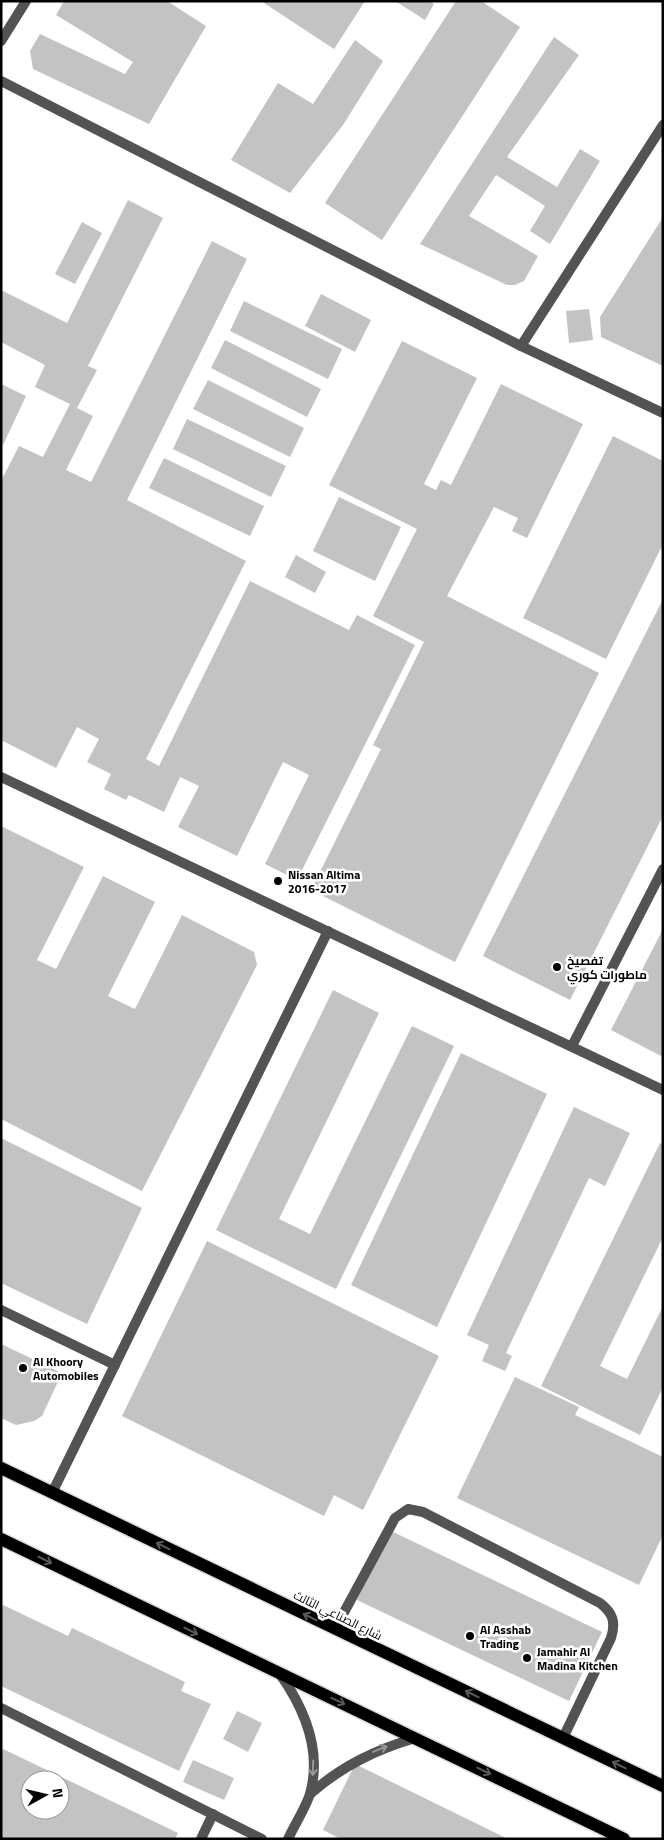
<svg xmlns="http://www.w3.org/2000/svg" width="664" height="1840" viewBox="0 0 664 1840" font-family="'Titillium Web',Cairo,sans-serif">
<style>
.building{fill:#c3c3c3;fill-rule:evenodd}
.lines{fill:none;stroke-linecap:round;stroke-linejoin:round}
.primary-casing{stroke:#dbdbdb;stroke-width:15}
.service{stroke:#535353;stroke-width:10}
.minor{stroke:#535353;stroke-width:10}
.primary{stroke:#000;stroke-width:12}
.oneway{stroke:#595959}
.oneway2{stroke:#989898}
.poi-dot{fill:#000;stroke:#fff;stroke-width:2}
.labels{text-anchor:middle;dominant-baseline:central;stroke-width:5;stroke-linejoin:round;paint-order:stroke}
.poi-label{font-size:12px;font-weight:bold;fill:#000;stroke:#fff;text-anchor:start}
.street-label{font-size:12px;fill:#000;stroke:#fff}
</style>
<rect width="100%" height="100%" fill="#fff"/>
<g class="building">
<polygon points="64,1 167,1 206,26 149,124 33,69 30,51 40,34 125,74 133,62 56,15"/>
<polygon points="261,1 365,1 334,49"/>
<polygon points="395,1 429,1 434,4 425,20"/>
<polygon points="456,1 481,1 520,27 382,240 325,203"/>
<polygon points="554,37 579,55 507,157 557,187 580,149 600,161 550,244 530,231 545,206 496,175 469,216 538,256 524,281 515,285 507,285 420,244"/>
<polygon points="355,40 383,61 343,125 290,193 231,160 278,83 313,104"/>
<polygon points="128,200 163,218 88,366 97,370 77,408 93,416 66,470 91,482 212,241 247,259 127,500 246,561 146,759 159,766 250,581 349,630 357,615 415,645 297,880 265,864 309,775 283,762 237,856 178,827 199,786 180,777 164,812 129,795 126,800 104,789 111,774 87,762 99,739 77,727 56,768 1,740 1,481 19,446 43,457 70,404 35,387 45,365 1,342 1,290 67,323"/>
<polygon points="663,217 663,366 601,337 600,317"/>
<polygon points="82,222 102,233 75,284 55,274"/>
<polygon points="321,294 371,320 355,352 305,326"/>
<polygon points="244,301 342,349 328,379 230,331"/>
<polygon points="589,309 593,340 569,343 566,311"/>
<polygon points="225,340 321,389 307,417 211,368"/>
<polygon points="402,341 477,378 424,484 436,490 441,480 451,485 501,384 583,424 527,538 512,531 518,518 494,507 447,596 599,673 455,962 311,890 381,749 373,745 424,642 373,616 417,529 329,485"/>
<polygon points="208,380 304,428 290,457 193,409"/>
<polygon points="1,384 26,396 3,445 1,444"/>
<polygon points="187,419 286,466 271,497 173,449"/>
<polygon points="613,436 663,461 663,544 606,659 523,618"/>
<polygon points="164,458 264,506 250,536 149,488"/>
<polygon points="339,497 401,527 375,581 313,551"/>
<polygon points="296,555 326,572 315,593 285,577"/>
<polygon points="663,599 663,816 570,1000 483,956"/>
<polygon points="1,826 84,867 37,960 56,969 103,876 155,902 108,996 135,1009 182,915 254,952 257,965 142,1191 1,1119"/>
<polygon points="663,929 663,1057 611,1030"/>
<polygon points="333,990 379,1013 279,1219 310,1234 412,1026 454,1046 336,1289 216,1230"/>
<polygon points="461,1053 547,1094 437,1327 351,1285"/>
<polygon points="574,1107 630,1133 605,1186 589,1178 506,1353 512,1356 505,1371 482,1361 489,1345 467,1335"/>
<polygon points="1,1138 142,1208 87,1324 1,1283"/>
<polygon points="660,1143 663,1144 663,1237 600,1366 627,1379 663,1306 663,1387 640,1435 541,1386"/>
<polygon points="207,1241 439,1356 363,1510 334,1495 324,1516 122,1416"/>
<polygon points="1,1344 62,1373 42,1416 34,1421 16,1425 1,1418"/>
<polygon points="515,1377 579,1407 575,1415 663,1457 663,1535 639,1585 457,1498"/>
<polygon points="389,1530 602,1632 569,1701 357,1600"/>
<polygon points="1,1604 68,1636 72,1628 185,1682 181,1691 211,1704 179,1771 1,1686"/>
<polygon points="237,1711 262,1723 248,1752 223,1739"/>
<path d="M1 1748 178 1833 175 1839H1ZM30 1780H60V1810H30Z"/>
<polygon points="193,1760 234,1778 224,1800 183,1782"/>
<polygon points="355,1764 508,1839 341,1839 323,1830"/>
</g>
<g class="lines">
<defs>
<g id="primary">
<polyline points="1,1468 663,1786"/>
<polyline points="1,1539 624,1839"/>
</g>
</defs>
<use href="#primary" class="primary-casing"/>
<g class="service">
<polyline points="572,1046 663,869"/>
<polyline points="1,1310 115,1365"/>
<path d="M335 1629 395 1518 408 1509 423 1512 600 1603C613 1613 616 1622 611 1638L563 1738"/>
<polyline points="1,1708 262,1839"/>
<polyline points="201,1839 213,1814"/>
</g>
<g class="minor">
<polyline points="1,41 26,1"/>
<polyline points="1,81 521,346 663,413"/>
<polyline points="521,346 663,125"/>
<polyline points="1,777 663,1090"/>
<polyline points="52,1493 328,931"/>
<path d="M280 1674C304 1708 322 1751 310 1794 305 1809 295 1824 288 1839"/>
<path d="M310 1794C342 1766 375 1750 415 1738"/>
</g>
<use href="#primary" class="primary"/>
</g>
<defs><path id="oneway-shaft" d="M-6 0H5M1.5-3L5.5 0L1.5 3" fill="none" stroke-width="1.6" stroke-linecap="round" stroke-linejoin="round" transform="scale(1.25)"/></defs>
<g class="oneway">
<use href="#oneway-shaft" transform="translate(163 1546) rotate(-154)"/>
<use href="#oneway-shaft" transform="translate(45 1560) rotate(26)"/>
<use href="#oneway-shaft" transform="translate(310 1617) rotate(-154)"/>
<use href="#oneway-shaft" transform="translate(191 1631) rotate(26)"/>
<use href="#oneway-shaft" transform="translate(472 1694) rotate(-154)"/>
<use href="#oneway-shaft" transform="translate(338 1701) rotate(25)"/>
<use href="#oneway-shaft" transform="translate(619 1765) rotate(-154)"/>
<use href="#oneway-shaft" transform="translate(484 1771) rotate(26)"/>
</g>
<g class="oneway2">
<use href="#oneway-shaft" transform="translate(380 1749) rotate(-22)"/>
<use href="#oneway-shaft" transform="translate(313 1768) rotate(92)"/>
</g>
<g class="poi-dot">
<circle cx="278" cy="881" r="5"/>
<circle cx="557" cy="967" r="5"/>
<circle cx="23" cy="1368" r="5"/>
<circle cx="470" cy="1636" r="5"/>
<circle cx="527" cy="1658" r="5"/>
</g>
<g class="labels">
<g class="poi-label">
<text x="288" y="874">Nissan Altima<tspan x="288" dy="14">2016-2017</tspan></text>
<text x="567" y="960">تفصيخ<tspan x="567" dy="14">ماطورات كوري</tspan></text>
<text x="33" y="1361">Al Khoory<tspan x="33" dy="14">Automobiles</tspan></text>
<text x="480" y="1629">Al Asshab<tspan x="480" dy="14">Trading</tspan></text>
<text x="537" y="1651">Jamahir Al<tspan x="537" dy="14">Madina Kitchen</tspan></text>
</g>
<g class="street-label">
<text transform="translate(338 1615) rotate(26)">شارع الصناعي الثالث</text>
</g>
</g>
<rect width="664" height="1840" fill="none" stroke="#000000" stroke-width="5"/>
<g transform="translate(45 1795) rotate(82)"><circle r="24" fill="#ffffff" stroke="#999999"/>
<path d="M0-4L9 19L0 12L-9 19Z" fill="#000000"/>
<text y="-8" font-size="14" font-weight="bold" text-anchor="middle" fill="#000000">N</text>
</g>
</svg>
